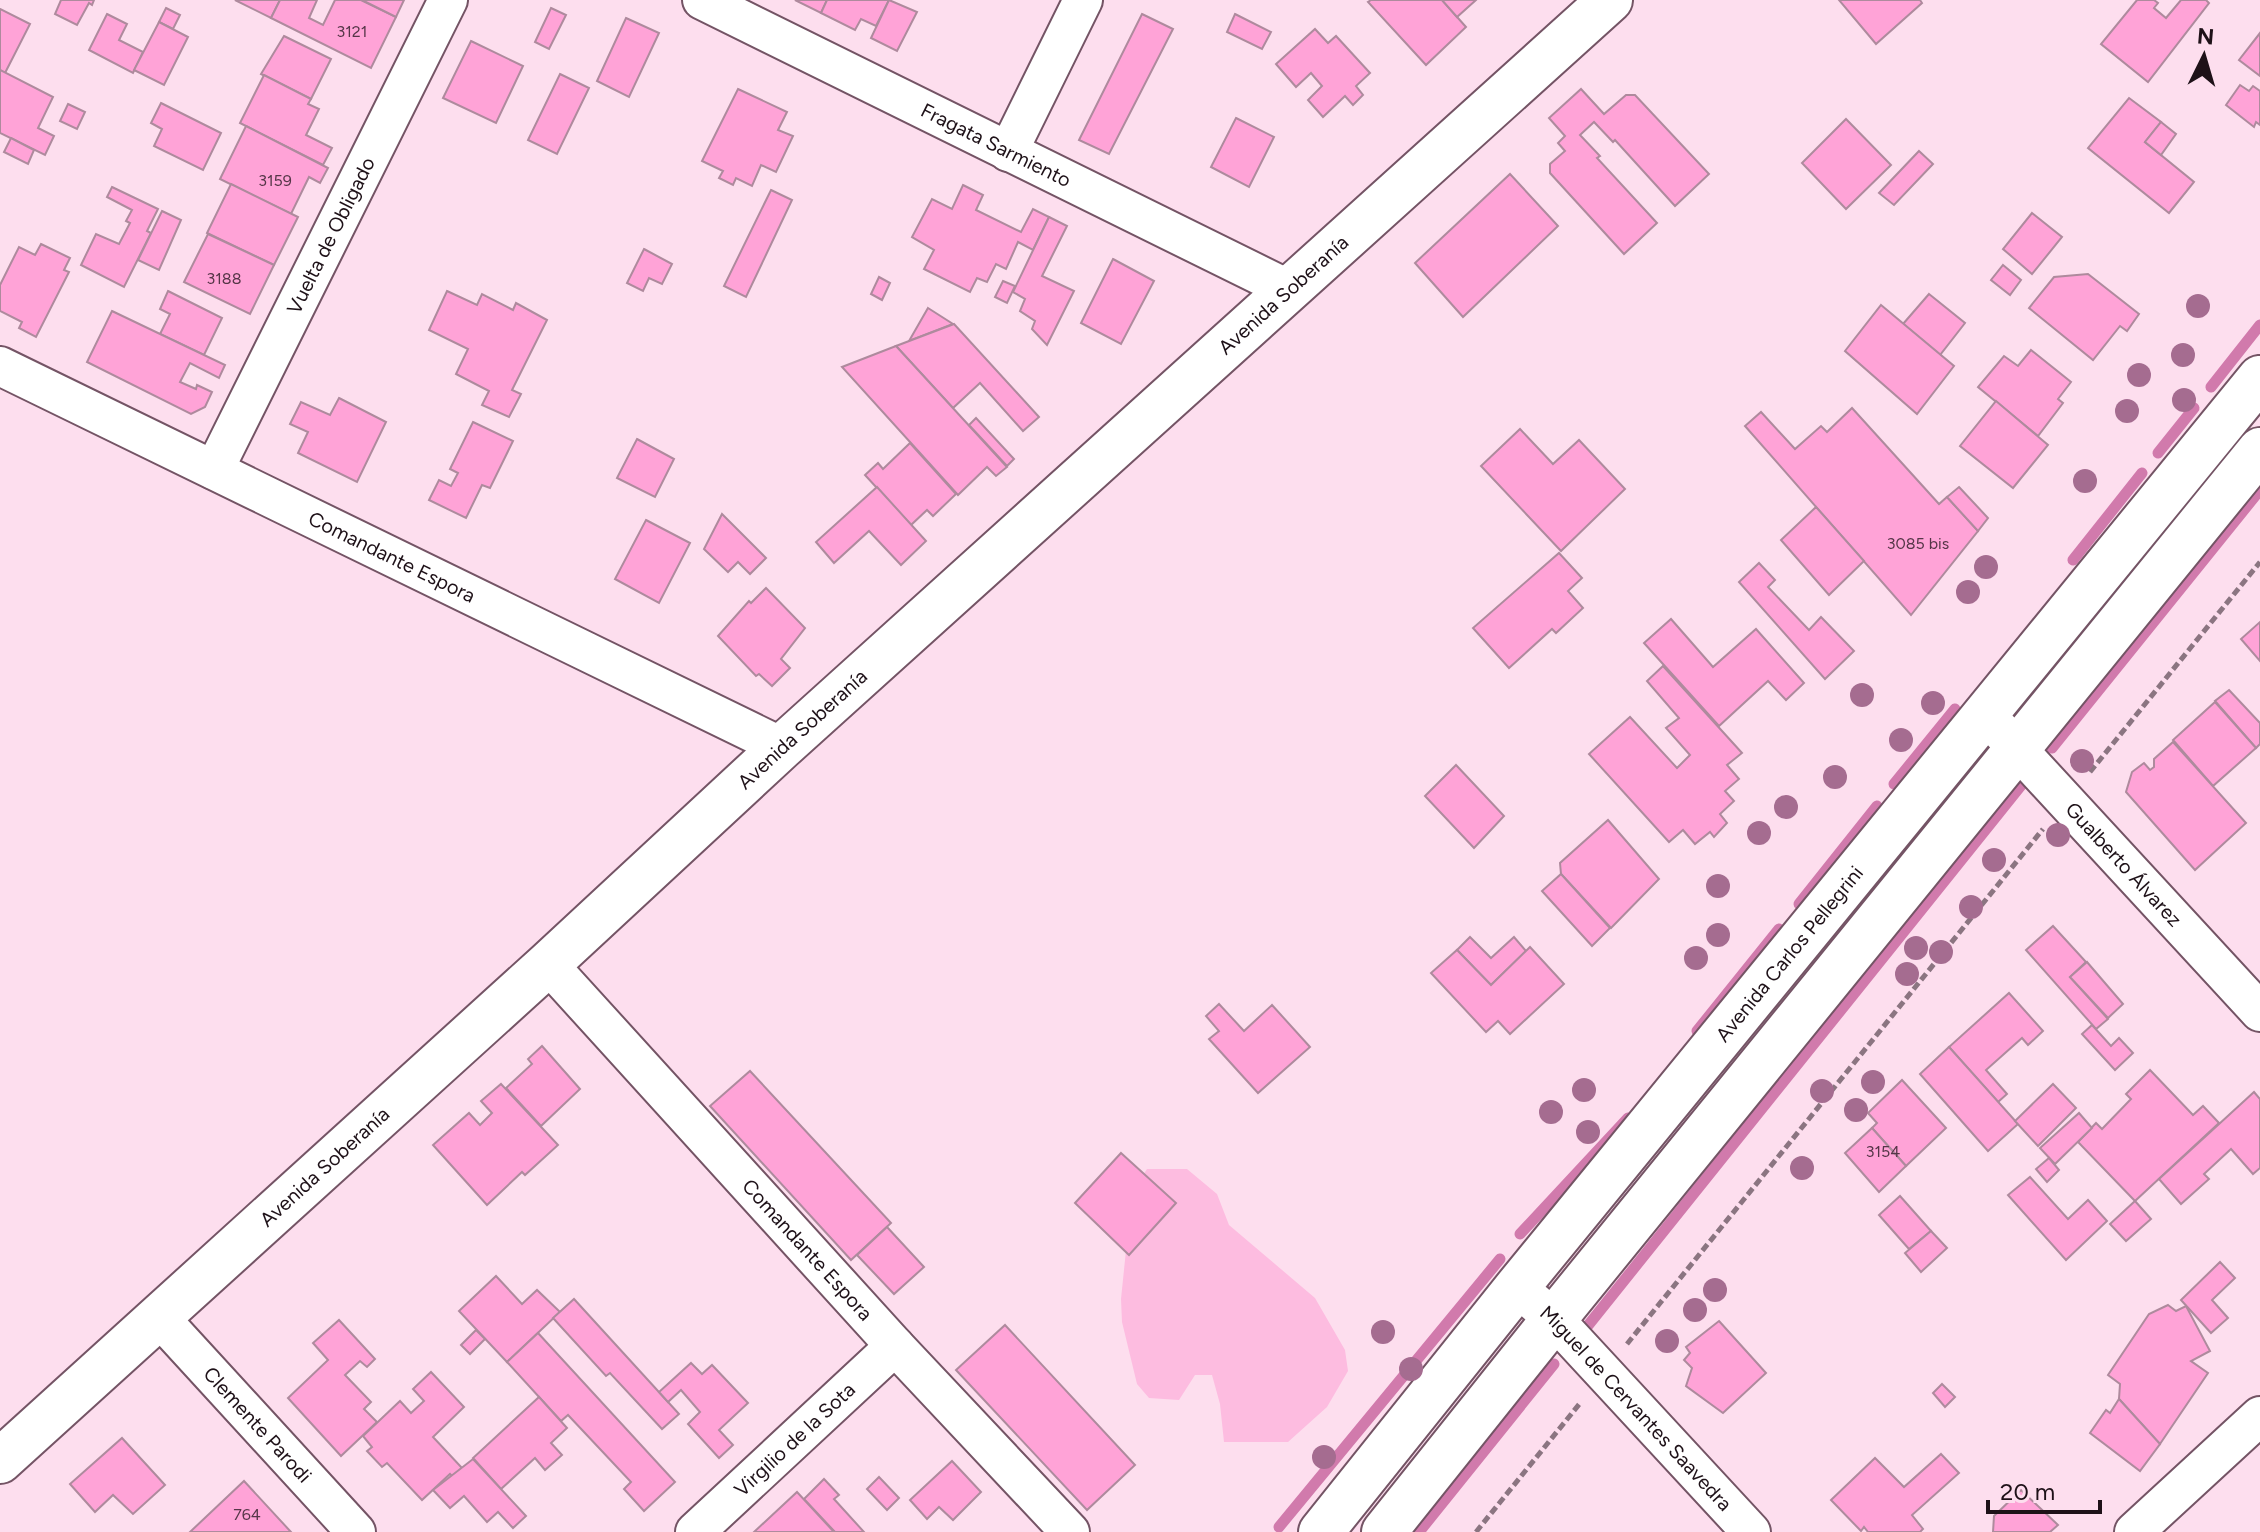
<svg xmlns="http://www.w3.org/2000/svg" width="2260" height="1532" viewBox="0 0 2260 1532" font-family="Figtree,sans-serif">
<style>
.green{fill:#fdbce0}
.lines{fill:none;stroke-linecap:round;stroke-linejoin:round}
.stream{stroke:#d17aac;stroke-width:11}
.building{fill:#ffa3d7;stroke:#ae8a9d;stroke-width:2}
.street-casing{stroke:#745465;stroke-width:42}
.secondary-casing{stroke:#745465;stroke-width:48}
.path{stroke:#8b7581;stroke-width:5;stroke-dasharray:8 4;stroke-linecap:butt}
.street{stroke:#fff;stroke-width:38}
.secondary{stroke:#fff;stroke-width:44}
.tree{fill:#a56c90}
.labels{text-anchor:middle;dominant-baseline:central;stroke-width:6;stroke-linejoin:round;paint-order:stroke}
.number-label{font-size:16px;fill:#563648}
.street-label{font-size:20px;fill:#1e1118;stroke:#fddeee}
</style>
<rect width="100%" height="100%" fill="#fddeee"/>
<polygon class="green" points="1147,1169 1187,1169 1217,1194 1229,1225 1315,1298 1345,1350 1348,1371 1327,1407 1288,1442 1224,1442 1220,1404 1212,1375 1195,1375 1179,1400 1149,1398 1137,1384 1122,1322 1121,1299 1132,1192"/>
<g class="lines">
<g class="stream">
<polyline points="2211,387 2260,325"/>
<polyline points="2158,453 2194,408"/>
<polyline points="2073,560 2142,473"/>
<polyline points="2052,748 2260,490"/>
<polyline points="1894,784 1955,709"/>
<polyline points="1799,904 1877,806"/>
<polyline points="1697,1031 1779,929"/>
<polyline points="1520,1234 1628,1118"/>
<polyline points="1586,1328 2023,783"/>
<polyline points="1279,1527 1500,1259"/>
<polyline points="1419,1532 1554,1364"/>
</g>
</g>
<g class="building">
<polygon points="61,0 94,0 92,5 89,3 77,25 55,14"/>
<polygon points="235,0 280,0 271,18"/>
<polygon points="280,0 317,0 309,18 323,25 335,0 361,0 396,17 371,68 271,18"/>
<polygon points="362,0 404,0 396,17"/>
<polygon points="795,0 827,0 821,13"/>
<polygon points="827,0 889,0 876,26 861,19 855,30 821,13"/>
<polygon points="889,0 917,12 897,51 871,38"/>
<polygon points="1371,0 1442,0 1466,27 1426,65 1368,2"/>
<polygon points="1442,0 1476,0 1457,17"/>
<polygon points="1839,0 1920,0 1922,3 1876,44"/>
<polygon points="2137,0 2154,0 2158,3 2154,8 2166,18 2181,0 2206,0 2209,3 2148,82 2101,44"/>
<polygon points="166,8 180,15 173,29 159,22"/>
<polygon points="551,8 566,15 549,49 535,42"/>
<polygon points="0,9 30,24 5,73 0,70"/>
<polygon points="107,14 127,24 119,40 143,52 133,73 89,50"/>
<polygon points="1142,14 1173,29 1109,154 1079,140"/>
<polygon points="1235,14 1271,32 1262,49 1227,32"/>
<polygon points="626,18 659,33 629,97 597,81"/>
<polygon points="159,22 188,37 164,85 134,70"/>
<polygon points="1315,29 1328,43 1336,36 1370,73 1356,86 1363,95 1353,105 1345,96 1323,117 1308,100 1322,86 1311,73 1296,87 1276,64"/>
<polygon points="2260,33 2260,76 2239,60"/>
<polygon points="284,36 331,59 311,99 261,74"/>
<polygon points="471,41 523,66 496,123 443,98"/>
<polygon points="0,70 53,97 38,128 54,136 45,155 0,133"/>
<polygon points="560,74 589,88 557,154 528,140"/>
<polygon points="264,75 311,99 308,104 319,109 306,135 332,148 323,165 240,123"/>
<polygon points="2240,85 2249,91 2253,86 2260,91 2260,125 2256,122 2254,127 2226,105"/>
<polygon points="738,89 787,112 778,130 793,136 776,172 761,165 752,186 736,178 733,185 719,178 723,171 702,161"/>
<polygon points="1581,89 1604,114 1626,95 1635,95 1709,174 1675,206 1615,140 1613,142 1594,122 1580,135 1600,156 1597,158 1657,223 1624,254 1550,173 1550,164 1565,151 1558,143 1565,136 1549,118"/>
<polygon points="2129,98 2161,122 2145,142 2194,182 2169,213 2088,148"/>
<polygon points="161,103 221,133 203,170 154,146 162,129 151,123"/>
<polygon points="68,104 85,112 77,129 60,121"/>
<polygon points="1236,118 1274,137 1249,187 1211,167"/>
<polygon points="1846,119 1891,165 1846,209 1802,163"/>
<polygon points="2161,122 2176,134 2161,155 2145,142"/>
<polygon points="246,126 328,168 320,183 309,177 291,214 220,179"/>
<polygon points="11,138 34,150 28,164 4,152"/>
<polygon points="1919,151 1933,164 1894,205 1879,193"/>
<polygon points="1510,174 1558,226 1463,317 1415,263"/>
<polygon points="231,184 298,217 274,265 207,233"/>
<polygon points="963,185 983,195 976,210 1021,232 1033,209 1049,217 1033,250 1018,242 1006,269 996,264 987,282 977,278 970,292 924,269 934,250 912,237 932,199 952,209"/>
<polygon points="112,187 158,209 147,231 151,233 124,287 81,265 96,234 119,244 130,223 126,221 132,210 107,197"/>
<polygon points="771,190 792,200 746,297 724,286"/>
<polygon points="162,211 181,220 159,270 138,260"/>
<polygon points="2032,213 2062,237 2032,274 2003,249"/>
<polygon points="1049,217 1067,226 1042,276 1074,291 1047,345 1032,329 1035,321 1020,311 1025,299 1013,292"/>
<polygon points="208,234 274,265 250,314 184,282"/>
<polygon points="41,244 70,258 64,270 69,272 36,337 19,328 22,322 0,311 0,285 19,247 35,255"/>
<polygon points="644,249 672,264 662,284 649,278 643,291 627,283"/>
<polygon points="1113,259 1154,281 1121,344 1081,323"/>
<polygon points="2003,265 2021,280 2010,295 1991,280"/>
<polygon points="2088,274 2139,314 2127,331 2120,326 2093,360 2029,308 2054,277"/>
<polygon points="879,277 890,283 882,300 871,294"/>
<polygon points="1003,281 1015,286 1007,303 995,297"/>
<polygon points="168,291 222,318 204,355 160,334 170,314 160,309"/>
<polygon points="447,291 477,305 482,294 513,310 516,303 547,320 512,390 521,394 509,417 482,405 489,391 456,374 468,349 429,330"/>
<polygon points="1929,294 1965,323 1940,355 1903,324"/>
<polygon points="1881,305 1954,366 1917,414 1845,351"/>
<polygon points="928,308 953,324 909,341"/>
<polygon points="112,311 225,365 219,378 190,363 180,382 196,389 197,385 212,392 205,407 191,414 87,362"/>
<polygon points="954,324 1039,417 1023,431 980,383 953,408 896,346"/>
<polygon points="896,346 1007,467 996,476 987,467 958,495 842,367"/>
<polygon points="2031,350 2071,382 2058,399 2063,403 2038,436 1978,387 2004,356 2018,366"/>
<polygon points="339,398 386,422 357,482 298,453 308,432 290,424 301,402 330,415"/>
<polygon points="1996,401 2048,445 2013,488 1960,446"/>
<polygon points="1852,408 1939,504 1947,497 1978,531 1911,615 1745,426 1761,412 1795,449 1821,426 1827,432"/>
<polygon points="976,418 1014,459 1007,466 969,425"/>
<polygon points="473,422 513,441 490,488 482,485 466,518 429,500 439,480 451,486 458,473 450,469"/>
<polygon points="1520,429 1553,464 1579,440 1625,489 1561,551 1481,466"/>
<polygon points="637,439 674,459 655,497 617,478"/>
<polygon points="910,443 956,494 933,516 927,510 911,525 865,475 878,463 883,469"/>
<polygon points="877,487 926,541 901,565 869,531 834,563 816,542"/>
<polygon points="1959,487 1988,518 1978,531 1947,497"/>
<polygon points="1816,507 1864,561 1829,595 1781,540"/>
<polygon points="722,514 766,558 750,574 738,562 728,572 704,549"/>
<polygon points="646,520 690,543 659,603 615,579"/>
<polygon points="1559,553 1582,578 1568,591 1583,608 1556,633 1552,629 1509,668 1473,628"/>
<polygon points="1759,563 1775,580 1768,587 1809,630 1821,617 1854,651 1825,679 1739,582"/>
<polygon points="766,588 805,628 781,659 790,668 772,686 759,674 756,676 718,636 749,601 751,603"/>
<polygon points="1671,619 1713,667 1756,629 1804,683 1786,700 1768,681 1719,726 1644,643"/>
<polygon points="2260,622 2260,661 2241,639"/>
<polygon points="1663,666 1742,753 1727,765 1739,779 1725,791 1734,801 1720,814 1727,823 1714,837 1710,832 1695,844 1683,830 1669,842 1589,754 1630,717 1677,768 1690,755 1666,728 1679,718 1647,681"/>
<polygon points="2229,690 2260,723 2260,744 2256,748 2215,701"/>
<polygon points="2215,702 2256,748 2213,786 2173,740"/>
<polygon points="2173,742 2246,823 2195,870 2126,792 2132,772 2144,763 2150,770 2154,767 2154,759"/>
<polygon points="1456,765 1504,816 1474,848 1425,796"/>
<polygon points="1608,820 1659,879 1611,928 1561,874 1560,863"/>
<polygon points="1561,874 1610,928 1592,946 1542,891"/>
<polygon points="2053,926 2086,962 2070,977 2108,1019 2096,1029 2026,950"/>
<polygon points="1470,937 1491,958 1514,937 1526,951 1491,985 1457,950"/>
<polygon points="1530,947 1564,984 1510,1034 1498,1021 1486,1032 1431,973 1457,950 1491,985"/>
<polygon points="2087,962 2123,1004 2108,1018 2070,977"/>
<polygon points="2009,993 2043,1031 2028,1045 2022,1038 1986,1070 2007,1094 1998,1102 1949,1047"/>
<polygon points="1219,1004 1244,1031 1272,1005 1310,1047 1258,1093 1209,1039 1219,1031 1206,1016"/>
<polygon points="2092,1025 2111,1046 2119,1038 2133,1053 2115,1070 2082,1034"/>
<polygon points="542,1046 580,1089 541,1126 506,1088 532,1064 528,1059"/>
<polygon points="1949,1047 2018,1124 1988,1151 1920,1074"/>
<polygon points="2150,1070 2193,1115 2203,1106 2219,1123 2135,1201 2078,1142 2096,1123 2102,1129 2131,1099 2126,1094"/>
<polygon points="750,1071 891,1223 851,1260 710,1106"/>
<polygon points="1902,1080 1946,1128 1906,1166 1872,1128 1877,1123 1868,1113"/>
<polygon points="501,1084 558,1145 525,1175 522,1172 487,1205 433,1145 469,1113 480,1125 492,1113 481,1101"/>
<polygon points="2053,1084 2076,1108 2038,1146 2015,1121"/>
<polygon points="2254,1092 2260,1099 2260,1168 2253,1174 2231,1149 2204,1174 2209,1179 2181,1204 2159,1179"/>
<polygon points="2079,1113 2092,1128 2055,1164 2040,1148"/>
<polygon points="1872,1128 1906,1166 1879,1192 1845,1153"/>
<polygon points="1121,1153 1176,1203 1129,1255 1075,1203"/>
<polygon points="2049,1158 2059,1170 2047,1182 2036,1169"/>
<polygon points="2030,1177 2068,1219 2088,1200 2107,1221 2066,1260 2008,1195"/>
<polygon points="1900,1196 1931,1231 1909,1249 1879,1215"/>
<polygon points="2135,1201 2151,1219 2126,1241 2110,1224"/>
<polygon points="887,1227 924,1267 894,1294 857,1255"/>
<polygon points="1931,1231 1947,1248 1921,1272 1905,1253"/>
<polygon points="2220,1262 2235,1278 2212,1300 2228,1318 2211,1333 2181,1300"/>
<polygon points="496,1276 522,1304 537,1290 560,1312 507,1362 459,1311"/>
<polygon points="574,1299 679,1414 662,1429 610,1373 606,1376 553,1318"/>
<polygon points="2168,1305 2176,1311 2186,1306 2210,1351 2191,1361 2208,1373 2160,1444 2119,1399 2120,1384 2108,1375 2149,1314"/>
<polygon points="339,1320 375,1359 367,1367 360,1361 345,1375 371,1402 364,1409 377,1422 341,1456 288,1398 328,1360 313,1343"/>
<polygon points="1719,1321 1766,1373 1723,1413 1686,1386 1692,1368 1684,1360 1690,1353 1686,1347"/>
<polygon points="1005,1325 1135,1465 1087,1510 956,1370"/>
<polygon points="476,1330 485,1339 470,1354 461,1345"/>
<polygon points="538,1333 675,1482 644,1511 624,1489 631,1482 568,1415 561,1421 507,1362"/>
<polygon points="691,1363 702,1374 712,1365 748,1403 719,1430 733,1445 719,1458 688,1424 700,1412 681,1390 668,1402 659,1392"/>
<polygon points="431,1372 464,1407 433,1437 462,1468 453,1477 450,1474 422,1500 387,1463 382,1467 367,1451 372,1447 363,1436 400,1401 411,1413 424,1401 413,1389"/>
<polygon points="1942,1384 1955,1397 1945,1407 1933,1393"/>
<polygon points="539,1397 567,1428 551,1443 562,1455 545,1470 535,1458 501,1489 473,1458"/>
<polygon points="2119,1399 2160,1444 2140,1471 2090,1433 2106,1410 2110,1413"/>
<polygon points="122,1438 165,1485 133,1514 113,1495 95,1512 70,1484"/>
<polygon points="1941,1454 1959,1473 1912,1515 1923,1529 1920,1532 1868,1532 1864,1527 1861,1531 1831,1500 1875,1458 1904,1487"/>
<polygon points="473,1459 526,1516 513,1528 498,1512 487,1522 464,1496 450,1508 433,1490"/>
<polygon points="952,1461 981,1492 953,1520 939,1507 927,1519 910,1500"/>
<polygon points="879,1477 899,1498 887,1510 867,1489"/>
<polygon points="824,1479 839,1495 834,1499 864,1532 835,1532 804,1499"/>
<polygon points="244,1481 291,1532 190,1532"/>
<polygon points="2021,1490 2058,1525 2050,1532 1993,1532 1994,1516"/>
<polygon points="797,1492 834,1532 754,1532"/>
</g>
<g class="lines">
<defs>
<g id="street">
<path id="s1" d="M702 0 1290 290"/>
<polyline points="1008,152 1083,0"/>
<path id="s2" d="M0 366 782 747"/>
<path id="s3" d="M214 470 448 0"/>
<path id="s4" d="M1999 729 2260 1012"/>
<path id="s5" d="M548 964 895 1346 1070 1532"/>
<path id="s6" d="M1517 1287 1554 1319 1751 1532"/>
<path id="s7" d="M159 1317 356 1532"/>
<path id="s8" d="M695 1532 895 1346"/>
<polyline points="2134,1532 2260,1416"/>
</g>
<g id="secondary">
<path id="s9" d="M0 1461 548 964 782 747 1610 0"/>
<path id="s10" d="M1321 1532 1517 1287 2260 378"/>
<polyline points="1384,1532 1554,1319 2260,450"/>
</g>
</defs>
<use href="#street" class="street-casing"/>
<use href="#secondary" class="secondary-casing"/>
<g class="path">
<polyline points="2090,772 2260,562"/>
<polyline points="1627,1344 2043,829"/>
<polyline points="1476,1532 1581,1402"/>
</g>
<use href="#street" class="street"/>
<use href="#secondary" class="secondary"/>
</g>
<g class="tree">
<circle cx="2198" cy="306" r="12"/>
<circle cx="2183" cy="355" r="12"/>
<circle cx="2139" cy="375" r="12"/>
<circle cx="2184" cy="400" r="12"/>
<circle cx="2127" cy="411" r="12"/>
<circle cx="2085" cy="481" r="12"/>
<circle cx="1986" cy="567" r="12"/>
<circle cx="1968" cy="592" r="12"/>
<circle cx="1862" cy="695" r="12"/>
<circle cx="1933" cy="703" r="12"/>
<circle cx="1901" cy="740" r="12"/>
<circle cx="2082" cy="761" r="12"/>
<circle cx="1835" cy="777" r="12"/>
<circle cx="1786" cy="807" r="12"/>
<circle cx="1759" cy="833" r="12"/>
<circle cx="2058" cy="835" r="12"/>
<circle cx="1994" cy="860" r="12"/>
<circle cx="1718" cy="886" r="12"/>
<circle cx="1971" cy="907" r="12"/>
<circle cx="1718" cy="935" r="12"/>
<circle cx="1916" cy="948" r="12"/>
<circle cx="1941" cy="952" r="12"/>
<circle cx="1696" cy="958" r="12"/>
<circle cx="1907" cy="974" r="12"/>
<circle cx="1873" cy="1082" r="12"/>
<circle cx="1584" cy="1090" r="12"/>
<circle cx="1822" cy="1091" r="12"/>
<circle cx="1856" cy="1110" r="12"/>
<circle cx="1551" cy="1112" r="12"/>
<circle cx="1588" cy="1132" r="12"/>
<circle cx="1802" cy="1168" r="12"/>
<circle cx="1715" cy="1290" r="12"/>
<circle cx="1695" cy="1310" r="12"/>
<circle cx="1383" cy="1332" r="12"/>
<circle cx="1667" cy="1341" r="12"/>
<circle cx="1411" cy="1369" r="12"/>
<circle cx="1324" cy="1457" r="12"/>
</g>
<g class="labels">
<g class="number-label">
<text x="352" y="31">3121</text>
<text x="275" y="180">3159</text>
<text x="224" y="278">3188</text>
<text x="1918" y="543">3085 bis</text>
<text x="1883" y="1151">3154</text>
<text x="247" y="1514">764</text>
</g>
<g class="street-label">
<text stroke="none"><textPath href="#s1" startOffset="328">Fragata Sarmiento</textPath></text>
<text stroke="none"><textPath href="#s3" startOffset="262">Vuelta de Obligado</textPath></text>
<text stroke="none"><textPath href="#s9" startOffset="1734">Avenida Soberanía</textPath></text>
<text stroke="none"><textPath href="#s2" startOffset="436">Comandante Espora</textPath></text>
<text stroke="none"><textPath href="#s9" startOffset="1086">Avenida Soberanía</textPath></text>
<text stroke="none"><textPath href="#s4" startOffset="184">Gualberto Álvarez</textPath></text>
<text stroke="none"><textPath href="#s10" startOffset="744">Avenida Carlos Pellegrini</textPath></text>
<text stroke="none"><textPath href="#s9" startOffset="438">Avenida Soberanía</textPath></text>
<text stroke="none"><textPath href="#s5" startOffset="386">Comandante Espora</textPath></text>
<text stroke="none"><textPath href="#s6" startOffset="170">Miguel de Cervantes Saavedra</textPath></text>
<text stroke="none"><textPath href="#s7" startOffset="146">Clemente Parodi</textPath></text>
<text stroke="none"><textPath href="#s8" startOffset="136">Virgilio de la Sota</textPath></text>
</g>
</g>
<g transform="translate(2204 56) rotate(5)" stroke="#fddeee" stroke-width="6" paint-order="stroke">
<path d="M0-6L14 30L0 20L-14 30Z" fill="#1e1118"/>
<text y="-12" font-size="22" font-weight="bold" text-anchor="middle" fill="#1e1118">N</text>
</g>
<path d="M1988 1500v12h112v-12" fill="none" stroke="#1e1118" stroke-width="4"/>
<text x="2000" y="1500" font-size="24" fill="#1e1118" stroke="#fddeee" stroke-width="6" paint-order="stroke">20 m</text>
</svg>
